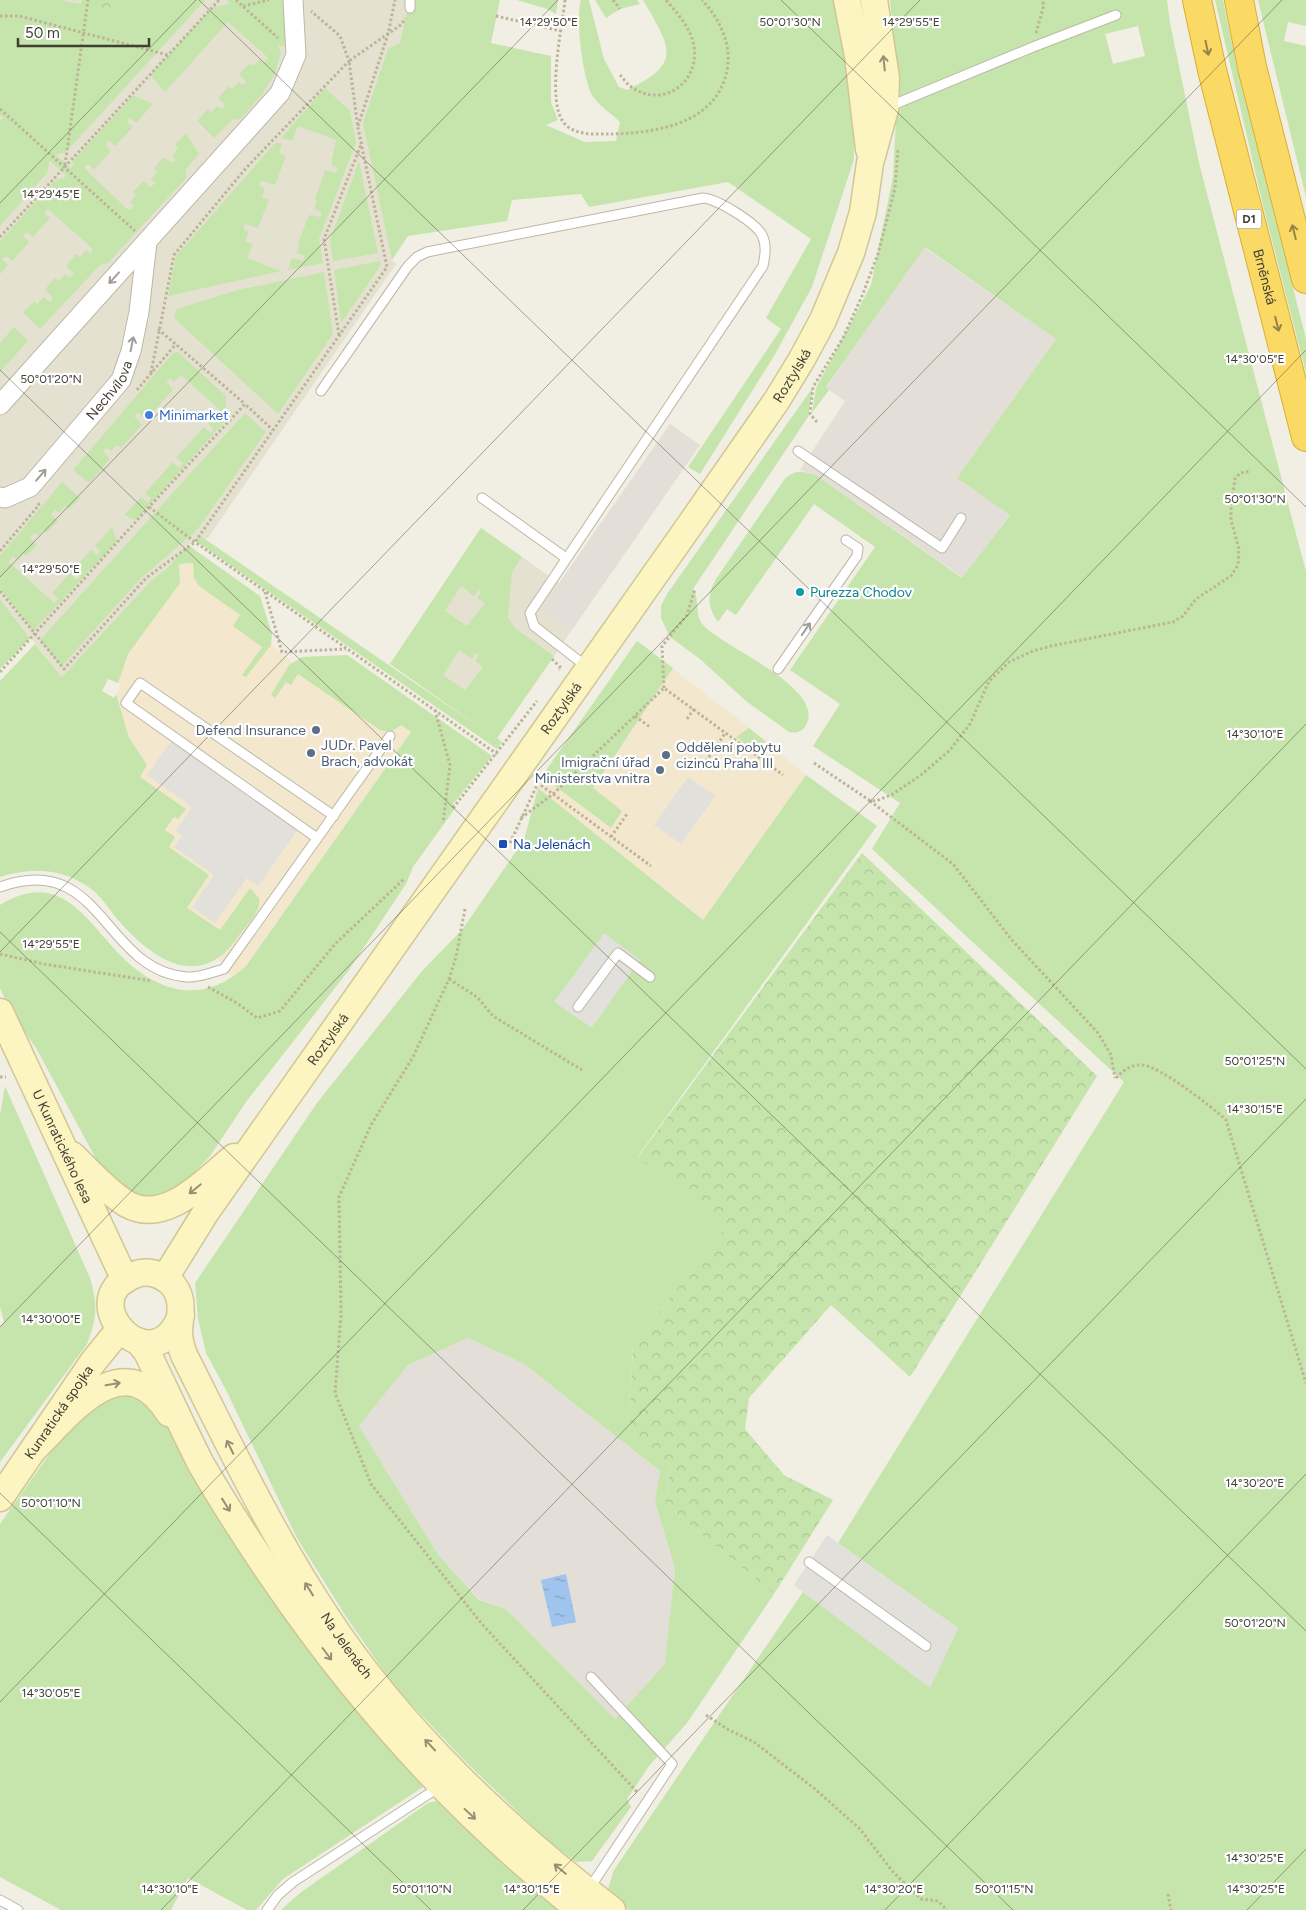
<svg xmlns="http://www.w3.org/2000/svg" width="1306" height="1910" viewBox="0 0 1306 1910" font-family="Figtree,sans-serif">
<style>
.residential{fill:#e5e1d1}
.commercial{fill:#f3e8ce}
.industrial{fill:#e3dfd8}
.green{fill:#c5e5ac;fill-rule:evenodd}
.forest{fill:url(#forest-crowns)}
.parking{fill:#e1e0db}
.water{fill:url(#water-ripples)}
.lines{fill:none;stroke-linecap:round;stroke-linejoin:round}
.lane-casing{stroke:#bcb7a6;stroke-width:11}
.street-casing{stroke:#bcb7a6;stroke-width:21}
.secondary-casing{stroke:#d0c794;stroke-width:29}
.highway-casing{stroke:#d9af35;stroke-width:30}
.path{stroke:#bdb498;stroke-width:3;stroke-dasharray:2.5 2.5;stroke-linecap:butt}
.lane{stroke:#fff;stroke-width:9}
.street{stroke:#fff;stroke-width:19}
.secondary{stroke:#fdf5c1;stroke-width:26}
.highway{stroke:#fad965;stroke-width:28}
.oneway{stroke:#95844a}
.oneway2{stroke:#969073}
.oneway3{stroke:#a09e99}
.ticks{fill:none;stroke:#423e33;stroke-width:1;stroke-opacity:0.45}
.shop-dot{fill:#3f7fe0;stroke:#fff;stroke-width:2}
.culture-dot{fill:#0f9aa8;stroke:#fff;stroke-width:2}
.service-dot{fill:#5c6f8a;stroke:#fff;stroke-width:2}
.transit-dot{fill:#1a4fb4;stroke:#fff;stroke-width:2}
.labels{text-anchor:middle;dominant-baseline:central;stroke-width:4.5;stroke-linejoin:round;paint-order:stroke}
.shield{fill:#fff;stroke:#7b7870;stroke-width:1}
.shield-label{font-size:12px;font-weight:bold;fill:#423e33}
.street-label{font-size:14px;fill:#423e33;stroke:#fff}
.shop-label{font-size:14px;fill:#366cbe;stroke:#fff;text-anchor:start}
.culture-label{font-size:14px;fill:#0d838f;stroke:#fff;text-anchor:start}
.service-label{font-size:14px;fill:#4e5e75;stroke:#fff;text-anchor:end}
.transit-label{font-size:14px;fill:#164399;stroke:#fff;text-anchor:start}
.ticks-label{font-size:12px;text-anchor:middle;fill:#423e33;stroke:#fff;stroke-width:4.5;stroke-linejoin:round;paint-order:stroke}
</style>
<defs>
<pattern id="forest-crowns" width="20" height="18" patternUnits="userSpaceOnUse" patternTransform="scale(1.25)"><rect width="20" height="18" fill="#c5e5ac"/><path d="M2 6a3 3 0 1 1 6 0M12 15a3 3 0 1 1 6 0" fill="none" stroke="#aac694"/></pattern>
<pattern id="water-ripples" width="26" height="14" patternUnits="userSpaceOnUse" patternTransform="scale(1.25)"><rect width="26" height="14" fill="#9fc5ee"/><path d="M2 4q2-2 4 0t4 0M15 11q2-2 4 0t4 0" fill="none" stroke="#83a1c1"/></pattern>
</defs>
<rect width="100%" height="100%" fill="#f1eee3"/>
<g class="residential">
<polygon points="0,0 409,0 400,43 392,260 396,264 208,538 205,539 198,535 62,677 0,599"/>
<polygon points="481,528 559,583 542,609 572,630 497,738 390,664"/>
</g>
<g class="commercial">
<polygon points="193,563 194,578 199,586 241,615 271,645 292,662 298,674 401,725 411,732 246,966 232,979 218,958 102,875 116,695 121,685 118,682 121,671 128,654 179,564"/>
<polygon points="637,641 764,739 806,775 703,921 538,788 542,776"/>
</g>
<g class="industrial">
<polygon points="924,247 1056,339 957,478 1010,514 963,578 816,475 800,470 845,401 826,388"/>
<polygon points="670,424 700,445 572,630 541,609"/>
<polygon points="468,1338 524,1364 660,1471 655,1502 675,1569 666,1664 615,1719 506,1609 480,1600 437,1553 359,1426 408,1365"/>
</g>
<g class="green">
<polygon points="0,0 59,0 81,4 82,0 96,0 96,3 128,0 205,0 66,152 56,155 72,169 74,160 133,95 153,104 136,123 130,118 127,122 133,127 115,146 109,141 106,145 111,151 94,170 88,164 84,168 125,207 130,210 134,206 130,202 136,195 133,192 143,181 151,187 155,183 151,179 157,172 154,168 164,157 172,163 176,160 172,156 178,148 175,145 186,133 199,154 186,169 186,178 108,263 100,265 40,329 23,313 34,301 37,304 44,297 50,302 53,298 45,289 55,278 59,281 65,274 70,278 74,274 66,266 76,254 80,257 86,250 90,253 93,249 48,209 44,213 50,218 33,237 27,232 23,236 29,242 12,261 6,256 2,259 8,265 0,274 0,241 55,181 67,176 50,161 47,173 0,226 0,120 4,118 0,115"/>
<polygon points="227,0 286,0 290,46 278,46 281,52 275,74 261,96 240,119 232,120 214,138 197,121 208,109 211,112 217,106 222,109 225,105 218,98 229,86 232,89 239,82 243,85 246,82 239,74 250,63 253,66 260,59 264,62 268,58 264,54 228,22 165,92 150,75 213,7 230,4"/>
<path d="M409 0H500L491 43 551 56V102L558 120 546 125 585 142 616 141 620 122C612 114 601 107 594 98 583 84 575 18 581 0H589L604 59 619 87 627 90C684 63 670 47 643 0H836L853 74 854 159 812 287 774 356 700 474 688 467 781 329 766 318 811 239 728 182 589 207 581 194 512 200 507 221 408 236 392 260 363 123 388 49 400 43Z"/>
<polygon points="517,0 558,0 556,14 547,9"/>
<polygon points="595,0 637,0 640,4 620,9 606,18"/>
<path d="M890 0H1167L1170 23 1199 163 1306 572V1910H629L611 1897 607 1892 614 1870 803 1592 930 1687 958 1628 838 1543 1124 1082 872 849 900 803 813 746 840 704 790 670 875 547 814 504 736 615 727 609 718 622C707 607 707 595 716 579L784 480C795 469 802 471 816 475L962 578 1010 515 957 478 1056 339 925 247 826 387 829 390 812 413 816 388 871 285 893 177 898 81ZM1138 26 1145 56 1113 64 1105 34Z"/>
<polygon points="1215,0 1223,0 1237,67 1306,339 1306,373 1263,205"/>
<polygon points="1258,0 1306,0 1306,26 1288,22 1284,41 1306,46 1306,197"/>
<polygon points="325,88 350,111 356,143 319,239 323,263 288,270 292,258 303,261 305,256 297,253 300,245 298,243 309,215 320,217 322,212 314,209 317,200 315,199 325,170 336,173 338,168 331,165 336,140 298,126 292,141 281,138"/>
<polygon points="276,142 282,144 279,153 286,156 275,185 261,181 259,186 265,188 262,197 269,200 258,228 245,224 243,229 249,232 245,241 253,244 247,258 281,271 168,296 176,256"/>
<polygon points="359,161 378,253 333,261 330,240"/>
<polygon points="380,261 381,265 341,323 334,270"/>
<polygon points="324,272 333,334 278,414 174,318 177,309 238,290"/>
<polygon points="14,327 28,341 0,372 0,343"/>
<polygon points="178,352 226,396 225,421 136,520 124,515 141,497 148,503 151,498 145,493 173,462 179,468 183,463 176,458 204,427 211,433 214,429 208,423 220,410 181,375 174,382 170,378 166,381 173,390 152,413 149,410 143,417 138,413 134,416 142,425 121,448 117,445 111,451 106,448 103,451 110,459 89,483 73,470 173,353"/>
<path d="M813 387 808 417 693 589C700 598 694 614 703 625 724 648 822 686 807 723 804 731 797 734 789 732L746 701 700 659 670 637 661 618V606L667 594Z"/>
<polygon points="245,413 266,432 197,530 141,578 61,667 40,640"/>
<polygon points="62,482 80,498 69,509 65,506 59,513 55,510 51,515 58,521 47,533 44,530 38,536 34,533 30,538 37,545 26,556 23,553 17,560 13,556 9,562 54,603 58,599 52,593 70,573 76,580 80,576 73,570 91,550 97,555 100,551 95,546 112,527 117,541 33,631 0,588 0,556"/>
<path d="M481 528 522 557 512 572 508 618 516 629 554 656 497 738 502 742 497 749 194 540 199 535 488 733 390 664ZM461 586 474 596 479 590 481 592 477 598 485 603 467 626 445 611ZM459 650 472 659 476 653 479 655 475 661 483 667 465 690 443 675Z"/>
<path d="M188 545 260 596 272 634 271 645 246 677 242 675 262 647 233 626 240 615 199 586 194 578 193 563 179 564 180 583 128 654 118 683 108 679 102 691 114 698 116 694 129 738 147 765 140 777 186 809 178 819 174 817 165 830 175 837 169 847 209 875 187 908 220 930 250 888 259 898C262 911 245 927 238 937 200 992 153 960 118 920 108 908 100 894 87 886 61 868 30 867 0 877V681L35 644 62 677 149 583 166 569Z"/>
<polygon points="0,599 30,638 0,669"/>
<polygon points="637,641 673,668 593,788 622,811 611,828 542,776"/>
<path d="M347 655 492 756 453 804 456 807 413 867 406 884 349 970 246 1102 210 1156 184 1183 166 1193 151 1196 135 1194 101 1168 36 1048 13 1016 0 988V905C59 869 84 917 119 954 157 993 203 1006 246 966L411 732 401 725 391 732 380 730 298 674 291 685 286 682 275 698 271 695 289 665 302 657Z"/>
<polygon points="749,728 765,741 757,750 753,750 736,737"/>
<path d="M806 775 877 826 638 1156 727 1226 633 1345 629 1435 671 1465 665 1504 774 1594 687 1723 649 1766 627 1799 631 1807 592 1861 576 1862 548 1841 464 1760 394 1686 345 1615 297 1538 226 1390 206 1353 198 1319 195 1283 317 1103 422 971 462 930 524 840 538 788 703 920ZM468 1338 524 1364 660 1471 655 1502 675 1569 665 1664 615 1719 506 1609 479 1600 437 1553 359 1426 408 1365Z"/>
<path d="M5 1086 90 1278C98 1305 97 1318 87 1344L0 1462V1327L4 1322 0 1307V1115Z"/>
<polygon points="123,1391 156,1405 272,1600 333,1681 423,1787 283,1879 256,1910 247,1910 188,1878 171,1910 61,1910 0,1877 0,1524 75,1418"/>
<polygon points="436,1801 440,1802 563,1910 281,1910 300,1893 428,1803"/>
</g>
<g class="forest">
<path d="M96 0H128C118 12 106 15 95 3Z"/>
<polygon points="862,853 1097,1076 910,1377 831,1305 749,1398 745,1429 784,1475 833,1500 774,1594 665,1504 671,1465 629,1435 633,1345 726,1227 638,1157"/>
</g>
<g class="parking">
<polygon points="175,736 301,825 258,886 247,878 215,923 192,907 214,875 174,847 182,836 176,831 192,807 147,775"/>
<polygon points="688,777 715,796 681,844 654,825"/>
<polygon points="604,933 640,960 592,1028 554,1002"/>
<polygon points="827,1535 958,1628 930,1688 794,1585"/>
</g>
<polygon class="water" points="566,1574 576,1622 552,1627 541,1580"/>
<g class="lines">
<defs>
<g id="lane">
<polyline points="410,0 410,8"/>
<polyline points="888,107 1033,47 1116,15"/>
<path d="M321 391 408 266 417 257 427 252 703 198C717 199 755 222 762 235 767 245 765 256 763 266L530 613 534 626 587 667"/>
<polyline points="798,451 942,548 961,518"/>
<polyline points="482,498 566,558"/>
<polyline points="778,669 857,556 858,548 846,540"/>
<polyline points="317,838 126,703 140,683 334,816"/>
<path d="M0 887C103 850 103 971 187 977 199 978 213 972 224 969L390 736"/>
<polyline points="578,1007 618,953 650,977"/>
<polyline points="809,1562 926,1646"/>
<polyline points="589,1889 672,1764 591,1677"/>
<polyline points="0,1900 18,1910"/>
<polyline points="267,1910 278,1895 293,1882 441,1786"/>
</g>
<g id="street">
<polyline points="0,405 280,93 296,55 293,0"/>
<path id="s1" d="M0 497 5 498 30 487 121 380 131 351 139 312 147 242"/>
</g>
<g id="secondary">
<polyline points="847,0 858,56 869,149"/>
<path id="s2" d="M0 1012 125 1280"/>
<path d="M72 1155C89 1171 107 1192 127 1204 166 1226 207 1179 234 1157"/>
<path id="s3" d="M165 1278 206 1212 692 522 777 400 802 359 823 320 851 253 863 212 870 163 885 109 886 78 874 0"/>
<path id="s4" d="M181 1315C154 1388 70 1300 134 1275 146 1270 160 1273 170 1282 185 1296 180 1314 179 1332 179 1340 181 1347 184 1355 229 1444 271 1533 326 1616 399 1728 506 1829 612 1910"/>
<path d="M139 1342 147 1352C165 1389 182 1427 201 1464 224 1504 250 1544 276 1582 361 1706 461 1817 580 1910"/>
<path d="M36 1447C72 1411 124 1342 169 1413"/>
<path id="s5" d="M0 1498 93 1362 119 1330"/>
</g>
<g id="highway">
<path id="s6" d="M1197 0 1212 70 1306 437"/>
<polyline points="1239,0 1252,67 1306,279"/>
</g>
</defs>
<use href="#lane" class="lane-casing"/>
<use href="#street" class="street-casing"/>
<use href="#secondary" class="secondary-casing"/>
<use href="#highway" class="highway-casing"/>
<g class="path">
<polyline points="236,0 278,38"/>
<path d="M565 0C562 28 546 101 564 123 575 136 595 134 610 134 659 133 721 123 728 64 730 40 718 17 702 0"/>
<polyline points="613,0 620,9"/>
<polyline points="243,6 269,0"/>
<polyline points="0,16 19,16 168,55"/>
<polyline points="496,16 561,31"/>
<polyline points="1036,33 1044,5 1042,0"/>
<path d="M620 75C623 78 626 83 630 86 662 110 700 83 694 46 691 28 677 13 666 0"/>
<polyline points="0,109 135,231"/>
<polyline points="358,126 388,34 395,0"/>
<polyline points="65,165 88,0"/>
<polyline points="0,237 219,0"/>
<polyline points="158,329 245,404"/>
<polyline points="339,335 324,239 362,142"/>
<polyline points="151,373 174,255 246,168 349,61 340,36 311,11"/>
<polyline points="137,390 176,344"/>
<polyline points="817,422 810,414 813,387 843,338 862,296 878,254 895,188 898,149"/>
<polyline points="149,507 195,542 497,754"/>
<polyline points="0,551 39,505 37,501"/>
<polyline points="0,591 64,669 146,578 195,542 387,267 358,128 349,61 402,24 405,18"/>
<polyline points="265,592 282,652 346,649"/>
<polyline points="552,659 561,668 559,670"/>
<polyline points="0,672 149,507 245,404 273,430"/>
<polyline points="664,688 662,646 687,615 695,589"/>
<polyline points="435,710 450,765 443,823"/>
<polyline points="635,716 650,727"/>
<polyline points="687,719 694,709"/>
<polyline points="814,763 869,800 876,801 893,794 921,775 950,750 970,724 989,681 1009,662 1033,651 1051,646 1173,622 1183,616 1196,599 1231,576 1238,565 1239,549 1231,520 1231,506 1235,479 1240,473 1251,471"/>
<polyline points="692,765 700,770 726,732"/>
<polyline points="870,801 953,864 1011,939 1098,1033 1111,1055 1115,1078"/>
<polyline points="453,808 537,701"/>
<polyline points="521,818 553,794 664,688 783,775"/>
<polyline points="611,837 627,814"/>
<polyline points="510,843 538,783 651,866"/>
<polyline points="465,909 456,957 449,979 413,1057 371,1125 339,1197 341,1315 335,1393 371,1484 481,1623 638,1793"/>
<polyline points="0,954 44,964 152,981"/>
<polyline points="449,979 477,997 493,1016 582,1070"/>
<polyline points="208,987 237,1003 257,1018 280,1011 335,944 404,879"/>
<polyline points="0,1077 6,1077"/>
<path d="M1116 1078C1123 1071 1131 1064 1142 1065 1160 1066 1212 1107 1226 1120L1306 1383"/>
<polyline points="706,1715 727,1729 754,1742 815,1789 860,1829 893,1872 921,1899 938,1901 947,1910"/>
<polyline points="1168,1894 1171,1910"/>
</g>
<use href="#lane" class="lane"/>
<use href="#street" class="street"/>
<use href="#secondary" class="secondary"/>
<use href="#highway" class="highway"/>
</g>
<defs><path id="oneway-shaft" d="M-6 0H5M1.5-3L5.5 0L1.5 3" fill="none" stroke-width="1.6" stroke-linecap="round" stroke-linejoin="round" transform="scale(1.25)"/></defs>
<g class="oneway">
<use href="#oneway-shaft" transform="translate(1207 48) rotate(78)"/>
<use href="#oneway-shaft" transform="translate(1294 232) rotate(-104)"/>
<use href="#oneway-shaft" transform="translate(1277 324) rotate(76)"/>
</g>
<g class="oneway2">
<use href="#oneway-shaft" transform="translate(884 63) rotate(-96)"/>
<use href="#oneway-shaft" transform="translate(195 1189) rotate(141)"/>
<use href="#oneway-shaft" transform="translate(113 1384) rotate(-10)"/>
<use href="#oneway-shaft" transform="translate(230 1447) rotate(-116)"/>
<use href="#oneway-shaft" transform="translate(226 1505) rotate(58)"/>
<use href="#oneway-shaft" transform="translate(309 1589) rotate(-122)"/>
<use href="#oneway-shaft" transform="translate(327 1654) rotate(53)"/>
<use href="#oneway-shaft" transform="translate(430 1745) rotate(-133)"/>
<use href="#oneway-shaft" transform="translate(470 1814) rotate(43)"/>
<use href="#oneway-shaft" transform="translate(560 1869) rotate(-140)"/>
</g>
<g class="oneway3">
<use href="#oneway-shaft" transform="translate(114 278) rotate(132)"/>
<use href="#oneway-shaft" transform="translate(132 344) rotate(-79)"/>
<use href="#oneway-shaft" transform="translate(41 475) rotate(-49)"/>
<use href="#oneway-shaft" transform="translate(806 629) rotate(-55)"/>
</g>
<path class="ticks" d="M199 0 1306 1069M781 0 1306 507M0 203 196 0M0 370 1306 1631M0 577 558 0M0 932 1013 1910M0 952 920 0M0 1327 1282 0M0 1493 431 1910M0 1702 1306 350M161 1910 1306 724M523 1910 1306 1099M885 1910 1306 1474M1247 1910 1306 1849"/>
<circle class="shop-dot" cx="149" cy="415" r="5"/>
<circle class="culture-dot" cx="800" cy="592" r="5"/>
<g class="service-dot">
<circle cx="316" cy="730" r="5"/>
<circle cx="311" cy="753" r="5"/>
<circle cx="666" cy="755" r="5"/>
<circle cx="660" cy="770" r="5"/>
</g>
<rect class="transit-dot" x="498" y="839" width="10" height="10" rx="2.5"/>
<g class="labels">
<rect class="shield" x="1236.5" y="209.5" width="25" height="19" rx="4"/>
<g class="shield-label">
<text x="1249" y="219">D1</text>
</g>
<g class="street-label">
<text stroke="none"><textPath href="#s6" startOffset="285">Brněnská</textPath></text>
<text stroke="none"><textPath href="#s3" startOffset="1099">Roztylská</textPath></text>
<text stroke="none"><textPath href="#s1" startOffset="158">Nechvílova</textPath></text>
<text stroke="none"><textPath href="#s3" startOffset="694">Roztylská</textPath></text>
<text stroke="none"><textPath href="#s3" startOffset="289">Roztylská</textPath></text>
<text stroke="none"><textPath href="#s2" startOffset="148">U Kunratického lesa</textPath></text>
<text stroke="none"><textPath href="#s5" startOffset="104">Kunratická spojka</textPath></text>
<text stroke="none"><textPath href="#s4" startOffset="594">Na Jelenách</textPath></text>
</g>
<g class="shop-label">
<text x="159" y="415">Minimarket</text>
</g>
<g class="culture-label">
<text x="810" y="592">Purezza Chodov</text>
</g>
<g class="service-label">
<text x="306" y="730">Defend Insurance</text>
<text x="321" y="745" text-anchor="start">JUDr. Pavel<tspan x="321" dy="16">Brach, advokát</tspan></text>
<text x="676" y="747" text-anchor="start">Oddělení pobytu<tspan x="676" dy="16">cizinců Praha III</tspan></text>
<text x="650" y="762">Imigrační úřad<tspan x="650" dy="16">Ministerstva vnitra</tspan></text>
</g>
<g class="transit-label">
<text x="513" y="844">Na Jelenách</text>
</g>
</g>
<g class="ticks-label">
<text x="790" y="26">50°01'30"N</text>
<text x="549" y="26">14°29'50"E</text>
<text x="911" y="26">14°29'55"E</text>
<text x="51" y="198">14°29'45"E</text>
<text x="1255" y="363">14°30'05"E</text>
<text x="51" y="383">50°01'20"N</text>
<text x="1255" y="503">50°01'30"N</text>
<text x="51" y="573">14°29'50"E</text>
<text x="1255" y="738">14°30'10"E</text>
<text x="51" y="948">14°29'55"E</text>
<text x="1255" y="1065">50°01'25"N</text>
<text x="1255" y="1113">14°30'15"E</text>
<text x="51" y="1323">14°30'00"E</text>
<text x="1255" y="1487">14°30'20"E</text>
<text x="51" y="1507">50°01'10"N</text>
<text x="1255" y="1627">50°01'20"N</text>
<text x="51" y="1697">14°30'05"E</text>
<text x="1255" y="1862">14°30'25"E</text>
<text x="170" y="1893">14°30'10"E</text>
<text x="532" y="1893">14°30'15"E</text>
<text x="894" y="1893">14°30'20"E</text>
<text x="1256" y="1893">14°30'25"E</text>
<text x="422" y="1893">50°01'10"N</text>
<text x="1004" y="1893">50°01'15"N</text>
</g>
<path d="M18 38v8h131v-8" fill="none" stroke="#423e33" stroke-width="2.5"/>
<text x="25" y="38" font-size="15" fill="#423e33" stroke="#ffffff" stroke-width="4" paint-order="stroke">50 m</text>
</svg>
